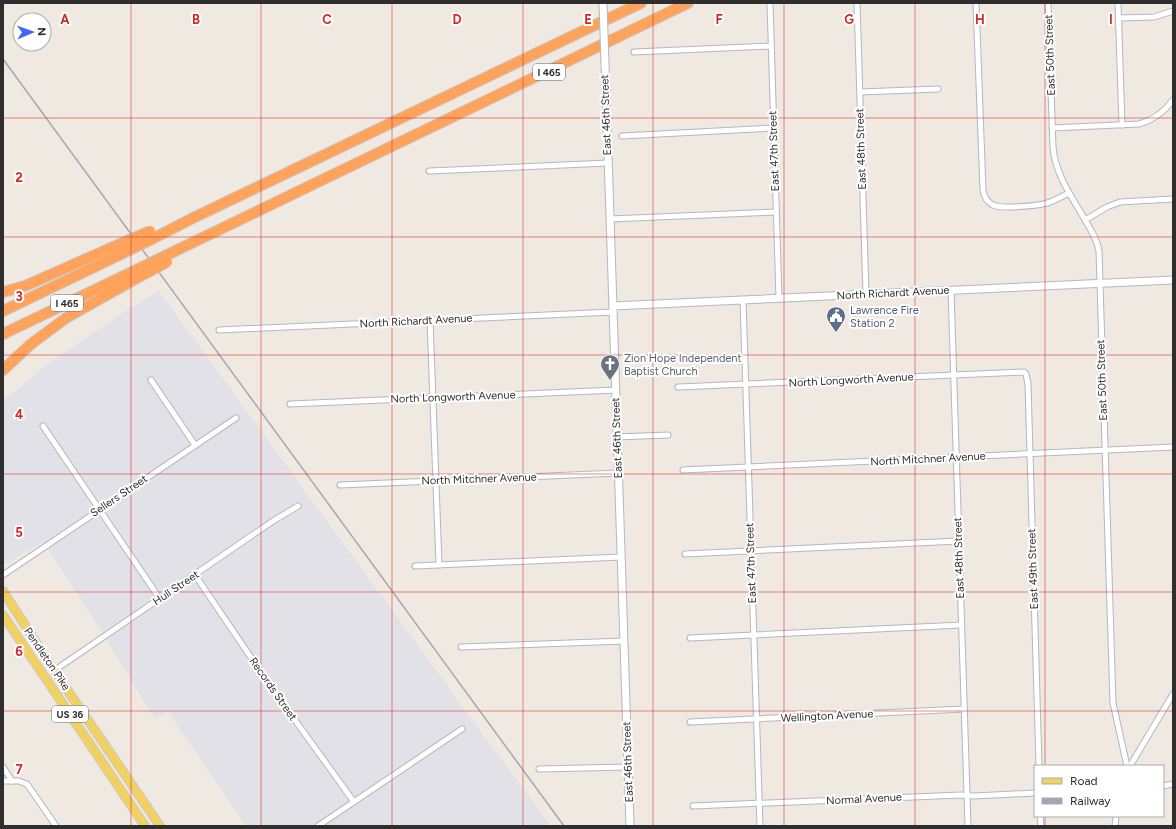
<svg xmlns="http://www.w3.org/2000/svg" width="1176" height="829" viewBox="0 0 1176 829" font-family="Figtree,sans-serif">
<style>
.industrial{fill:#e3e1e8}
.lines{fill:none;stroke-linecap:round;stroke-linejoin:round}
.street-casing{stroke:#b4b7c1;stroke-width:7}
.secondary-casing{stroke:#b4b7c1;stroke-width:9}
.primary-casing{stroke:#c9c9c9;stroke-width:10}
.highway-casing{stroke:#c9c9c9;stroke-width:12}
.street{stroke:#fff;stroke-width:5}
.secondary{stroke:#fff;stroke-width:7}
.primary{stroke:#f2d163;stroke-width:8}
.highway{stroke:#ffa35c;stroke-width:10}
.rail{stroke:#a3a6b8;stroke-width:1.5}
.secondary-bridge-casing{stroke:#b4b7c1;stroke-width:9;stroke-linecap:butt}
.highway-bridge-casing{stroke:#c9c9c9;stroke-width:12;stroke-linecap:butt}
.secondary-bridge{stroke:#fff;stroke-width:7}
.highway-bridge{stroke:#ffa35c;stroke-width:10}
.grid{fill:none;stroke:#d62828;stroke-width:1;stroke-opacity:0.55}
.labels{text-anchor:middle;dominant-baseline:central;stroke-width:4;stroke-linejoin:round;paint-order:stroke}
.shield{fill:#fff;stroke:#6d6d6d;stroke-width:1}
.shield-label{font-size:10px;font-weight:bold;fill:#2e2e2e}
.street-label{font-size:11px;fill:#2e2e2e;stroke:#fff}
.service-label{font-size:11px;fill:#4e5e75;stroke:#fff;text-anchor:start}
.worship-label{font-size:11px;fill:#5b616d;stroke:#fff;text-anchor:start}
.grid-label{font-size:13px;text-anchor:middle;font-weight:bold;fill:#d62828;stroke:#fff;stroke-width:4;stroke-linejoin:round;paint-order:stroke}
</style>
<rect width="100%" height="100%" fill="#efe9e1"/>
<polygon class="industrial" points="159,291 476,725 551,826 246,826 168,712 155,719 87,609 43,542 3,565 3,400 20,388 47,364 130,308"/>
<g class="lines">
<defs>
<g id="street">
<polyline points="770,3 779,299"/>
<polyline points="857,3 866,294"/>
<path d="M976 3 983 190C984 197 987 202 993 205 1000 209 1038 206 1047 203 1055 201 1062 196 1069 193"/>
<path d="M1048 3 1053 147C1055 174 1072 197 1085 220 1091 230 1097 239 1099 251L1113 703 1127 766"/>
<polyline points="1118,3 1122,125"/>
<polyline points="1119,18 1154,17 1173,11"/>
<polyline points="634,52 771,46"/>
<polyline points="860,92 938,89"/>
<path d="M1052 128 1139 124C1154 120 1164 112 1173 100"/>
<polyline points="622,136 773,128"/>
<polyline points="429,171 608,163"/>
<polyline points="610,219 776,212"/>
<polyline points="1085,220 1107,207 1120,202 1173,199"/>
<polyline points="951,290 968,826"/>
<polyline points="743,300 760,826"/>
<polyline points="430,320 439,565"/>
<polyline points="219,330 613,312"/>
<polyline points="151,380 195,445"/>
<polyline points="678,387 1024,372 1026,374 1028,384 1039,766"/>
<polyline points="290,404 616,390"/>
<polyline points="43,426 160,599"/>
<polyline points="617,437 668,435"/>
<polyline points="683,470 1173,447"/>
<polyline points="340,485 618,473"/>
<polyline points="685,554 959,541"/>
<polyline points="415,566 621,557"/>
<polyline points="3,575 236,418"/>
<polyline points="195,575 269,684 354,802"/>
<polyline points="690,638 961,625"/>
<polyline points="461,647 624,641"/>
<polyline points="55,670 273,521 298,506"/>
<polyline points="690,722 964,709"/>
<polyline points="1130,766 1173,694"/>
<polyline points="3,767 12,781"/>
<polyline points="539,769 628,767"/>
<polyline points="3,781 19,781 27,784 56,826"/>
<polyline points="1163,786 1173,784"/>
<polyline points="693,806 961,795 974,796 1035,793"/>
<polyline points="1040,816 1041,826"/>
<polyline points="318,826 462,729"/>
<polyline points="1115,826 1116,816"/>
</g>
<g id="secondary">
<polyline points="605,64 630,826"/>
<polyline points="613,306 1173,280"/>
</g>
<g id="primary">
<polyline points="3,591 49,663 160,826"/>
<polyline points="3,615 145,826"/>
</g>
<g id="highway">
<polyline points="154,238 193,218 641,3"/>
<polyline points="167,255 688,3"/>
<polyline points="3,292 25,286 113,247"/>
<polyline points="3,311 119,255"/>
<polyline points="3,334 132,272"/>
<polyline points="3,370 31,344 66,318 137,278"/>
</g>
</defs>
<use href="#street" class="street-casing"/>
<use href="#secondary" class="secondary-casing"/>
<use href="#primary" class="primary-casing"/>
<use href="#highway" class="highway-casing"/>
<use href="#street" class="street"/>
<use href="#secondary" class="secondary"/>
<use href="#primary" class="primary"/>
<use href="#highway" class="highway"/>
<polyline class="rail" points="3,59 564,826"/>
<defs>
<polyline id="secondary-bridge" points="603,3 605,64"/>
<g id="highway-bridge">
<polyline points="113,247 150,231"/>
<polyline points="119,255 154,238"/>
<polyline points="132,272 167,255"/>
<polyline points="137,278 167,262"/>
</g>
</defs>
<use href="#secondary-bridge" class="secondary-bridge-casing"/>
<use href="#highway-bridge" class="highway-bridge-casing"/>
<use href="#secondary-bridge" class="secondary-bridge"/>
<use href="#highway-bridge" class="highway-bridge"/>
</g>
<path class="grid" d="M131 3V826M261 3V826M392 3V826M523 3V826M653 3V826M784 3V826M915 3V826M1045 3V766M3 118H1173M3 237H1173M3 355H1173M3 474H1173M3 592H1173M3 711H1173M1045 816V826"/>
<defs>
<symbol id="civic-pin" viewBox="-11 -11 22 30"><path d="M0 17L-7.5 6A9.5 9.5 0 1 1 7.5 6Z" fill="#5c6f8a" stroke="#fff"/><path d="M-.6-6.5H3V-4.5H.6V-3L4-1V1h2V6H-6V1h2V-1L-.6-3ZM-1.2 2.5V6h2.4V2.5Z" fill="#fff"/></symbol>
<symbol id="church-pin" viewBox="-11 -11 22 30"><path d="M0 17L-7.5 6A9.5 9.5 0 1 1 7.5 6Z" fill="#6b7280" stroke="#fff"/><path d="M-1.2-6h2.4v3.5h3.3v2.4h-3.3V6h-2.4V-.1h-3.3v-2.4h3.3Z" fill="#fff"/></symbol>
</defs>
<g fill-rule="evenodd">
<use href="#civic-pin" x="825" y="305" width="22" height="30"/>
<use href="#church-pin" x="599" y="353" width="22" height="30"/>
</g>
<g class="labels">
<g class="shield">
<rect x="533" y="64" width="32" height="16" rx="3"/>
<rect x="51" y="295" width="32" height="16" rx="3"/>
<rect x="52" y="706" width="36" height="16" rx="3"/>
</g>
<g class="shield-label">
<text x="549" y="72">I 465</text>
<text x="67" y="303">I 465</text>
<text x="70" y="714">US 36</text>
</g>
<g class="street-label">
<text transform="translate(1050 55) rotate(-92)">East 50th Street</text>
<text transform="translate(606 115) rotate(-92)">East 46th Street</text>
<text transform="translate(861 149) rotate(-92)">East 48th Street</text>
<text transform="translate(774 151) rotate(-92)">East 47th Street</text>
<text transform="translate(893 293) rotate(-3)">North Richardt Avenue</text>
<text transform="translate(416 321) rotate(-3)">North Richardt Avenue</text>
<text transform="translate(851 380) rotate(-3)">North Longworth Avenue</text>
<text transform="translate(1102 380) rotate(-92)">East 50th Street</text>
<text transform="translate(453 397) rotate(-2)">North Longworth Avenue</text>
<text transform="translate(617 438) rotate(-92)">East 46th Street</text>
<text transform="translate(928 459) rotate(-3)">North Mitchner Avenue</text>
<text transform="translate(479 479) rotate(-2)">North Mitchner Avenue</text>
<text transform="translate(119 496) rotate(-34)">Sellers Street</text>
<text transform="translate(959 558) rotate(-92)">East 48th Street</text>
<text transform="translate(751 563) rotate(-92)">East 47th Street</text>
<text transform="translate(1033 569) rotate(-92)">East 49th Street</text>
<text transform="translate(176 588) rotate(-34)">Hull Street</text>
<text transform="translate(47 659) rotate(56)">Pendleton Pike</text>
<text transform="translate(273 689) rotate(55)">Records Street</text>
<text transform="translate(827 716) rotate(-3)">Wellington Avenue</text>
<text transform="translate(628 762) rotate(-92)">East 46th Street</text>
<text transform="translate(864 799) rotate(-3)">Normal Avenue</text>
</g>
<g class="service-label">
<text x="850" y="310">Lawrence Fire<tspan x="850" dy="13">Station 2</tspan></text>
</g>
<g class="worship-label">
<text x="624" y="358">Zion Hope Independent<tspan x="624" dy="13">Baptist Church</tspan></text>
</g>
</g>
<g class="grid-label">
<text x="65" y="24">A</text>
<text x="196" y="24">B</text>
<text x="327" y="24">C</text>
<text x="457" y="24">D</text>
<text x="588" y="24">E</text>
<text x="719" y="24">F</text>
<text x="849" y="24">G</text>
<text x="980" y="24">H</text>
<text x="1111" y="24">I</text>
<text x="19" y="182">2</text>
<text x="19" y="301">3</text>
<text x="19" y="419">4</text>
<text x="19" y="537">5</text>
<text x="19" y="656">6</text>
<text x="19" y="774">7</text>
</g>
<rect width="1176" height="829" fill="none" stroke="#2e2e2e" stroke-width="8"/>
<rect x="1034" y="765" width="130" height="52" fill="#ffffff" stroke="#ababab"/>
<rect x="1042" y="778" width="20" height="6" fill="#f2d163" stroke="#ababab"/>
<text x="1070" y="785" font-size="12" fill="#2e2e2e">Road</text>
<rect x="1042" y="798" width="20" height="6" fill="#a3a6b8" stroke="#ababab"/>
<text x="1070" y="805" font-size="12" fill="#2e2e2e">Railway</text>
<g transform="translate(32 32) rotate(88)"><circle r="19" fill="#ffffff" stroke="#ababab"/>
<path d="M0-3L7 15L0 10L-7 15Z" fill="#4264fb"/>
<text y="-6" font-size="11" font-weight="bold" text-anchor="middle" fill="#2e2e2e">N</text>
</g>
</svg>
